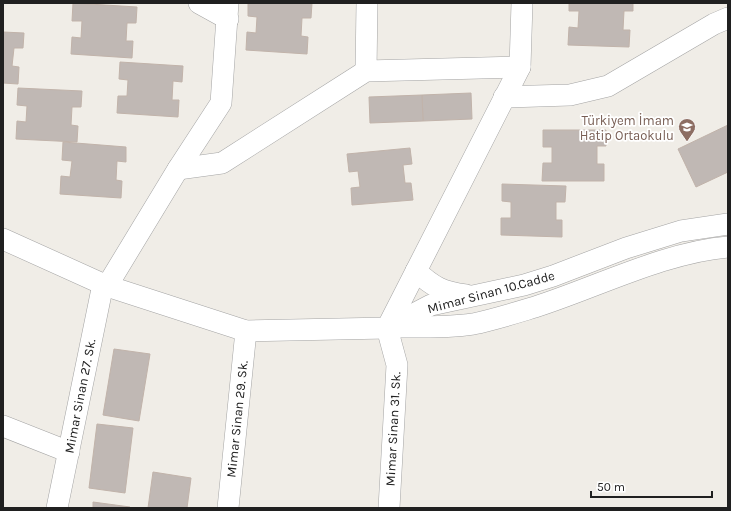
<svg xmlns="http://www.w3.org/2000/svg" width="731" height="511" viewBox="0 0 731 511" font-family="Karla,sans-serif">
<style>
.building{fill:#c0b8b4;stroke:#c1b3aa}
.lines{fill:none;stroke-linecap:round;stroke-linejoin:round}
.minor-casing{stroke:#a4a4a4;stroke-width:22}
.minor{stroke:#fff;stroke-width:21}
.labels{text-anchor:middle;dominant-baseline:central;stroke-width:3.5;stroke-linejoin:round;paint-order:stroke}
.education-label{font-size:13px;fill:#785e54;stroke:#fff;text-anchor:end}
.street-label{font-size:13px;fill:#202020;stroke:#fff}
</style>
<rect width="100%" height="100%" fill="#f0ede7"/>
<g class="building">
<polygon points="73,3 137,7 136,23 127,23 126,41 133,41 132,58 71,54 72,37 81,38 82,21 72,21"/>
<polygon points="248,3 312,3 311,18 302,18 301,36 308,37 307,54 246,50 247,32 256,33 257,17 248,16"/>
<polygon points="569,3 633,3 633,11 624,11 623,30 630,30 629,47 568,45 569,27 578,28 579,11 569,11"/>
<polygon points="3,32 24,33 23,48 14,48 12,66 19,67 18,84 3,83"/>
<polygon points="120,62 183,66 182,82 173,81 172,100 179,100 178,117 117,113 118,96 127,96 128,80 119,79"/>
<polygon points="18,88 82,91 81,107 72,107 71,125 78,126 77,142 16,139 17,121 26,122 27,106 17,105"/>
<polygon points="471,93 472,119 423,121 422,95"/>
<polygon points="422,95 423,121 370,123 369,97"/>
<polygon points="728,125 728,172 696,187 678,149"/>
<polygon points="543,130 606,130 606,146 597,146 597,164 604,164 604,181 542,181 543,163 552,163 552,147 543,147"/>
<polygon points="63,142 126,147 126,162 117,161 116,180 122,181 121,198 60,194 61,176 70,177 72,161 62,160"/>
<polygon points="410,148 412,164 403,165 405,183 411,183 413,200 352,205 351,188 360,187 358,171 349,172 347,154"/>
<polygon points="502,184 566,186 565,202 556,202 556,220 562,220 562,237 501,235 501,218 511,218 511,202 502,201"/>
<polygon points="114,349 150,354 139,421 103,415"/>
<polygon points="97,424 133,428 125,493 89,488"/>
<polygon points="153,472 191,478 187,508 148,508"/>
<polygon points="93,502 130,507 130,508 93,508"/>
</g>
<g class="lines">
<defs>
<g id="minor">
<polyline points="199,3 228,19"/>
<polyline points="366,71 367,3"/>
<polyline points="504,97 570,95 608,86 714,24 728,18"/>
<polyline points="178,169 222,163 366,71 520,67"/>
<polyline points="3,239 107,286 246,331 387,328 520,67 522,3"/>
<path d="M416 271C433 287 443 292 466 295"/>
<polyline points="107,286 178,169 221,103 228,3"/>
<path d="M391 327C418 327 446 328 473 324 493 320 515 313 535 307 595 288 665 252 728 247"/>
<polyline points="387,328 431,305 524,285 553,276 626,248 681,231 728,224"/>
<polyline points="387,328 397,365 389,508"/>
<polyline points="3,426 69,452"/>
<polyline points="57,508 103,284"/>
<polyline points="228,508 246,331"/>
</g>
</defs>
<use href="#minor" class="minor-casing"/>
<use href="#minor" class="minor"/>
</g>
<defs>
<symbol id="school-pin" viewBox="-11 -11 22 30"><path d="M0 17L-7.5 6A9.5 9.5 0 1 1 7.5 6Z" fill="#8d6e63" stroke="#fff"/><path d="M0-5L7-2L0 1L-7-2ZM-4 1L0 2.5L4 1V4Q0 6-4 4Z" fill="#fff"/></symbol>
</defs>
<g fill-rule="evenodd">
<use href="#school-pin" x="677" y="117" width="20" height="27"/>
</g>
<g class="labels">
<g class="education-label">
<text x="674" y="120">Türkiyem İmam<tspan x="674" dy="15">Hatip Ortaokulu</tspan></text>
</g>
<g class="street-label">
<text transform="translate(491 292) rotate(-15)">Mimar Sinan 10.Cadde</text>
<text transform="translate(80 396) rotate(-79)">Mimar Sinan 27. Sk.</text>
<text transform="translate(237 419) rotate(-84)">Mimar Sinan 29. Sk.</text>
<text transform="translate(393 429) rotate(-87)">Mimar Sinan 31. Sk.</text>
</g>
</g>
<rect width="731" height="511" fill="none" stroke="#202020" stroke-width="8"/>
<path d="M591 491v6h121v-6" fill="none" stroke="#202020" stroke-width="2"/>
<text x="597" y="491" font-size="12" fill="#202020" stroke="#ffffff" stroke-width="3" paint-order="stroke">50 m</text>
</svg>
